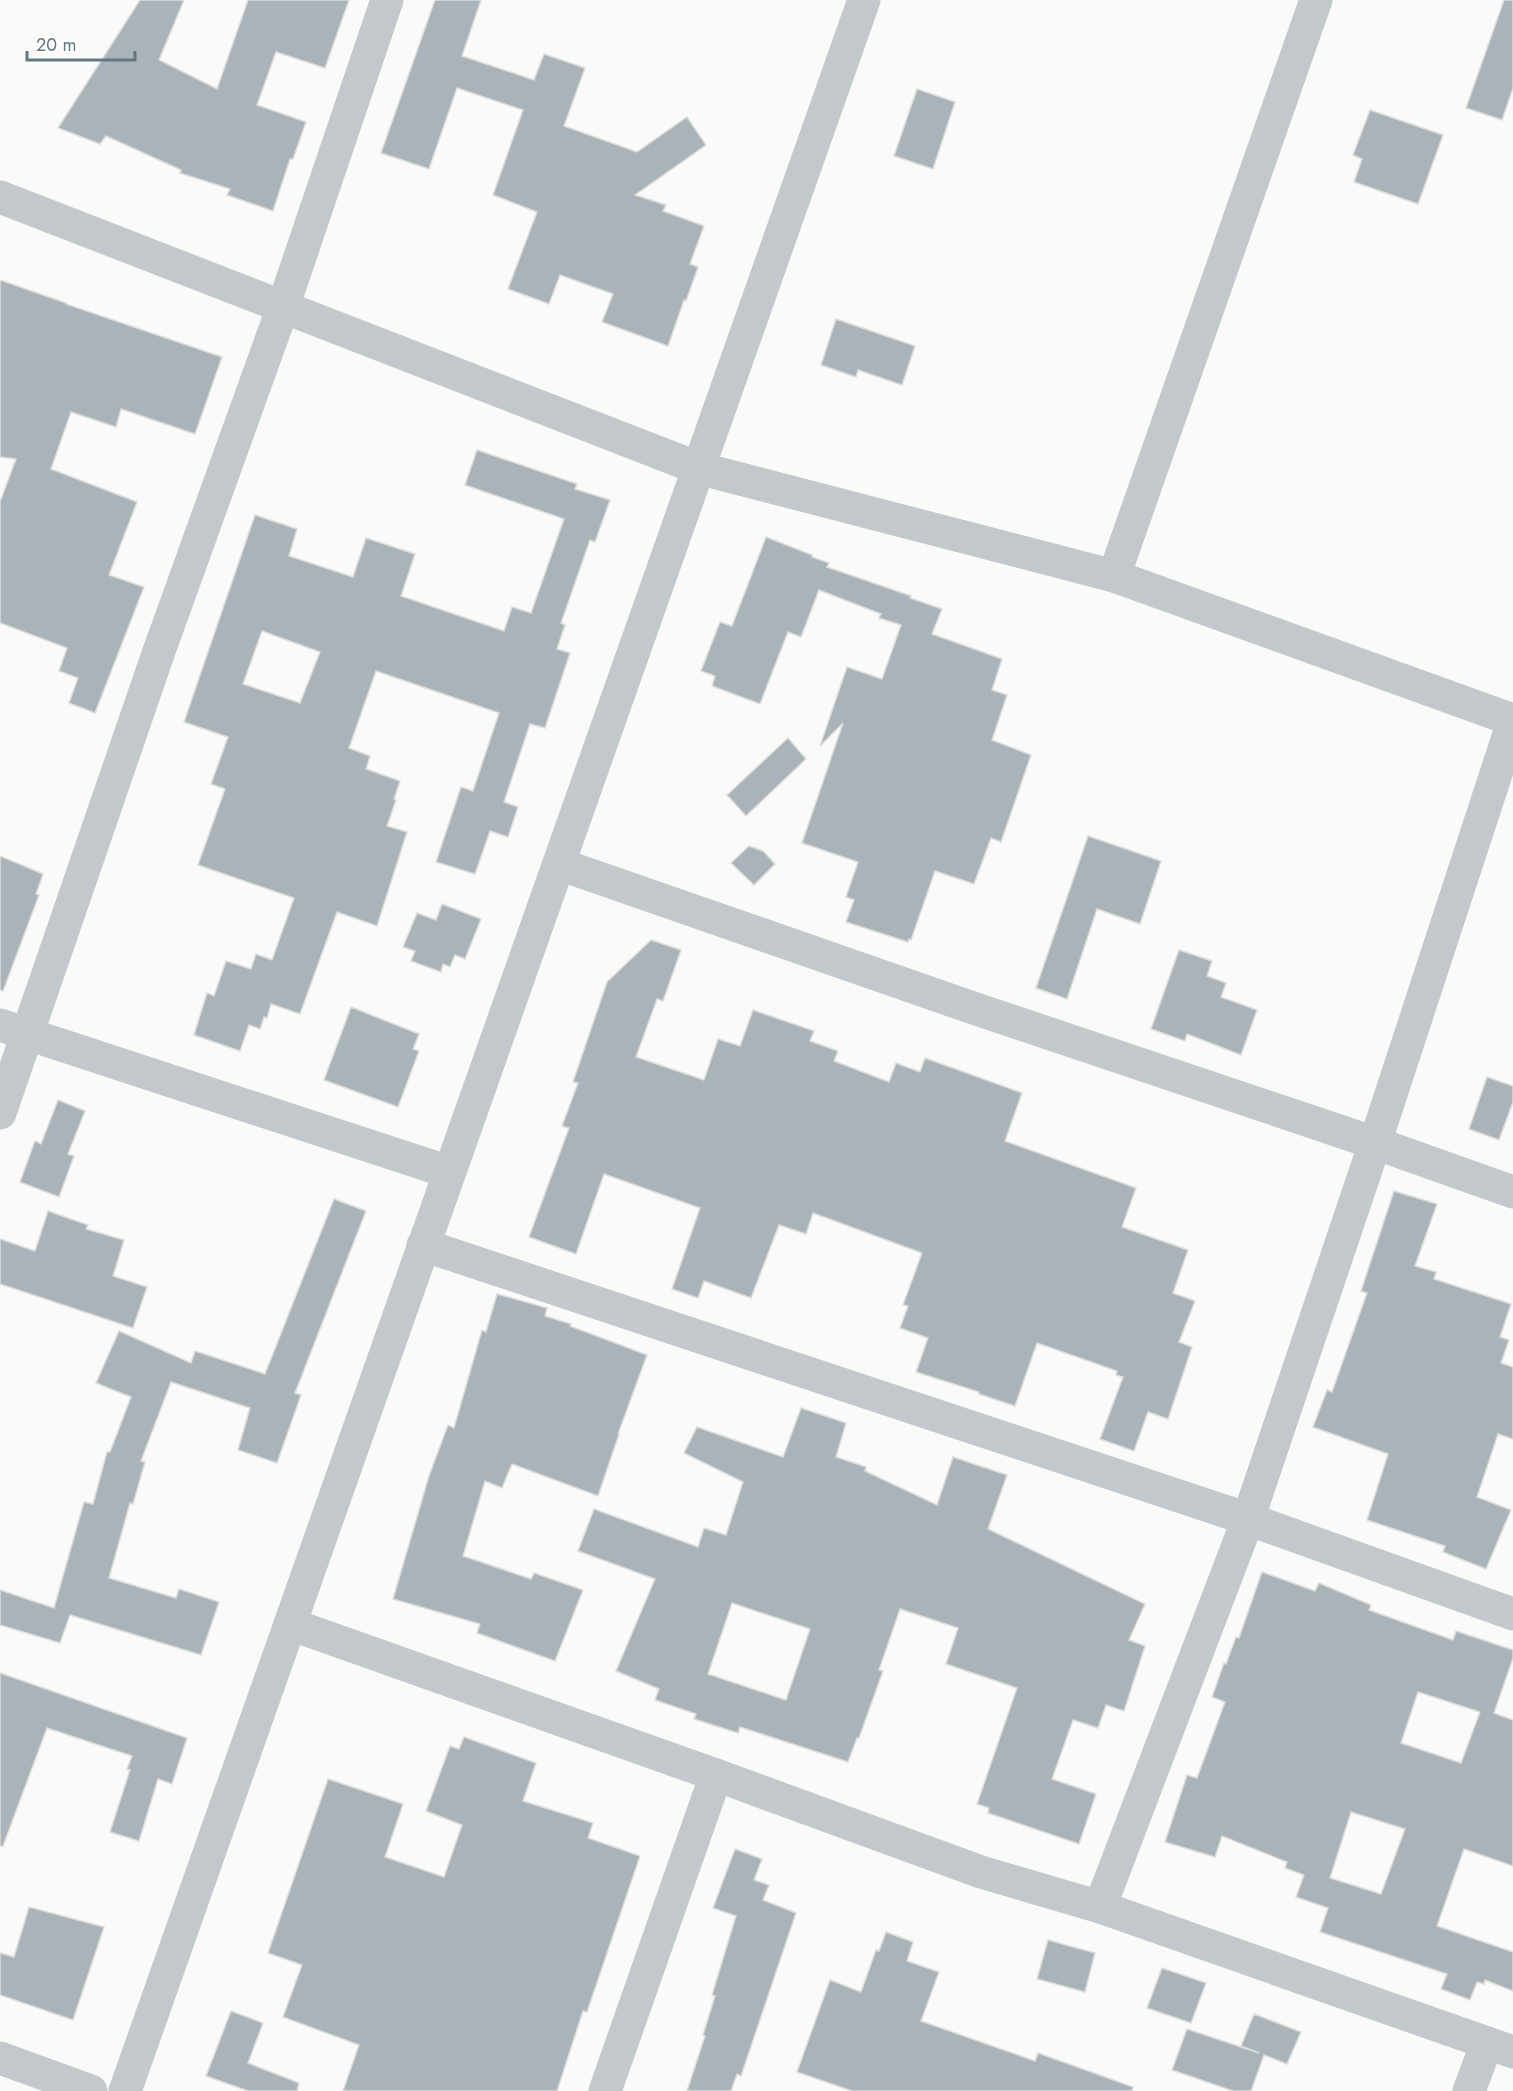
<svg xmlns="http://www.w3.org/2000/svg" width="1513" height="2091" viewBox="0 0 1513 2091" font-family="Jost,sans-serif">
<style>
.building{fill:#aab3b9;stroke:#dcdcda;stroke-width:1.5;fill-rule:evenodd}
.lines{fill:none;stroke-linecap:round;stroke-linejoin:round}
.street{stroke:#c3c8cc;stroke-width:33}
</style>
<rect width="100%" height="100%" fill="#fafaf8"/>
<g class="building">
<polygon points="140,0 184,0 159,60 217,89 248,0 349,0 325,68 276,52 257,105 306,122 293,159 290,159 273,211 227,195 230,189 180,173 181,170 106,136 100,144 58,128"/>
<polygon points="435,0 481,0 462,56 534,80 544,54 585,68 564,126 637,152 687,117 706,145 635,195 666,205 663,211 704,226 690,264 698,267 686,301 684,300 668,346 602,322 613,294 560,275 549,304 508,289 537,212 493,195 523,110 457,88 429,169 381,153"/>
<polygon points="1504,0 1513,0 1513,88 1502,120 1466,108"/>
<polygon points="917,89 955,102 933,169 894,156"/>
<polygon points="1370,110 1443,135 1418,204 1354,182 1362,159 1353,155"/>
<polygon points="0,280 66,303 66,304 222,357 195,434 121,409 116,427 71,412 51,469 137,502 109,575 144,587 95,713 69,703 78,678 59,671 67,648 0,623 0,502 16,459 0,457"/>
<polygon points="836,319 915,346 902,385 858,370 856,377 821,365"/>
<path d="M477 450 577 484 575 489 610 500 595 542 590 540 561 623 565 625 557 649 570 653 545 728 530 724 504 802 518 807 508 837 490 831 475 874 436 862 461 787 473 791 499 713 376 671 349 748 370 756 366 769 400 781 394 799 396 800 387 826 407 832 377 926 337 912 300 1014 271 1004 267 1018 264 1017 260 1029 249 1025 240 1051 194 1035 207 993 214 996 226 961 251 969 256 954 272 960 294 898 198 865 225 789 211 784 228 737 184 722 255 515 297 529 289 556 353 577 366 538 415 554 401 596 504 631 512 607 531 613 564 519 465 485ZM262 631 320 652 300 703 243 684Z"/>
<polygon points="766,537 812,555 812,557 829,563 827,567 911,596 910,598 942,609 932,634 1002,659 992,690 1007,695 992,740 1031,755 1001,842 991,838 974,884 935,871 911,940 909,939 908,942 846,922 854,900 846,897 858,862 802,843 843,723 820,746 847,667 882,679 901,625 879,618 881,614 819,590 801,637 788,632 760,704 712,686 715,676 701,671 720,622 732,626"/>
<polygon points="788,738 806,759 746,816 727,795"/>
<polygon points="1088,836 1161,861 1140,924 1097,909 1067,999 1036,988"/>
<polygon points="749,846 763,851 775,864 754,885 731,863"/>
<polygon points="0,856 43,874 36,894 39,895 3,991 0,990"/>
<polygon points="442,904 481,919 465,959 455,955 450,967 443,964 441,972 411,961 415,951 403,947 417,913 436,920"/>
<polygon points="651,940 681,950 663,1001 657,999 636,1057 704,1080 718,1039 740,1046 753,1010 814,1031 810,1041 838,1051 834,1061 889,1082 896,1063 920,1072 925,1058 1022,1093 1005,1141 1136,1188 1122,1227 1188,1250 1173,1293 1195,1301 1179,1342 1192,1347 1168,1419 1148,1412 1134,1451 1100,1439 1123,1377 1116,1375 1117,1371 1037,1343 1015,1406 979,1394 979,1392 916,1372 928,1338 900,1328 908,1306 903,1305 922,1253 813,1213 806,1234 779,1225 751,1298 704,1281 698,1298 672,1289 700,1208 604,1174 576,1254 529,1237 569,1128 562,1126 578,1083 573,1082 607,982"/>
<polygon points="1179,950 1212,961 1207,976 1226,983 1221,997 1257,1010 1241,1055 1187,1034 1185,1041 1151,1029"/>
<polygon points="351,1007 419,1034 413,1049 419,1051 398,1107 324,1080"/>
<polygon points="1487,1077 1513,1086 1513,1102 1499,1140 1469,1129"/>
<polygon points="58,1100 85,1111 68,1154 74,1156 59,1197 20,1182 35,1141 41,1144"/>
<polygon points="1394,1191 1437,1204 1415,1266 1436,1272 1434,1279 1511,1304 1500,1337 1509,1340 1501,1363 1513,1367 1513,1439 1498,1434 1477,1497 1511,1510 1486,1569 1443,1552 1445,1546 1367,1520 1388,1454 1313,1427 1327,1390 1332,1392 1367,1293 1361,1291"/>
<polygon points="334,1199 366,1211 295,1393 301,1395 277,1463 238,1450 250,1408 171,1382 141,1461 145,1462 133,1504 130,1503 109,1578 176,1598 179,1589 219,1602 201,1655 70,1615 60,1643 0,1625 0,1590 54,1608 84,1502 93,1504 107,1452 110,1452 131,1397 96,1383 119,1331 191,1363 195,1351 265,1374"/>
<polygon points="48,1211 88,1225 86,1229 124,1240 113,1276 147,1287 133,1328 0,1284 0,1239 35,1251"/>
<polygon points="497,1294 547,1308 545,1316 571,1324 570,1326 647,1355 618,1434 619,1434 598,1496 512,1464 502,1488 485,1481 463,1556 531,1579 534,1573 583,1590 555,1661 477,1633 480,1624 393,1599 429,1476 448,1425 454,1428 482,1330 486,1332"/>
<path d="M801 1408 846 1423 836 1457 866 1467 865 1471 937 1505 953 1457 1007 1475 988 1529 1145 1604 1129 1640 1145 1646 1124 1711 1106 1705 1098 1728 1073 1720 1052 1779 1096 1794 1079 1844 988 1813 989 1808 977 1804 1017 1688 946 1664 958 1628 900 1609 879 1670 883 1671 859 1738H857L848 1762 740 1727 738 1733 694 1719 696 1714 655 1700 659 1689 616 1671 655 1579 578 1551 594 1509 698 1547 704 1528 726 1535 743 1482 684 1453 697 1427 783 1457ZM732 1603 810 1629 786 1700 708 1674Z"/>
<path d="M1262 1572 1315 1591 1319 1583 1371 1605 1369 1610 1453 1640 1456 1631 1513 1650V1658L1494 1713 1513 1720V1866L1464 1849 1437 1926 1513 1952V1991L1485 1980 1484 1984 1477 1982 1470 2000 1441 1989 1447 1974 1320 1932 1328 1908 1296 1897 1304 1875 1285 1868 1287 1862 1222 1836 1215 1857 1165 1842 1187 1775 1197 1778 1225 1702 1212 1697 1224 1663 1226 1664 1236 1637 1239 1638ZM1418 1692 1480 1712 1461 1763 1401 1743ZM1351 1812 1405 1829 1381 1894 1330 1878Z"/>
<polygon points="0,1673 187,1738 172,1784 158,1779 139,1841 110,1832 130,1770 127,1769 132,1756 47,1728 3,1846 0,1846"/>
<polygon points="464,1737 536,1763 523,1801 593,1823 588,1838 640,1856 587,2012 583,2011 557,2091 343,2091 359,2045 283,2017 302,1965 268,1953 328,1779 403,1804 385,1857 444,1877 462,1825 426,1811 450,1746 459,1749"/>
<polygon points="735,1849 762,1859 754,1880 769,1885 763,1900 796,1913 741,2076 737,2074 731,2091 687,2091 705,2036 703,2035 715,1996 712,1995 736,1916 713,1908"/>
<polygon points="29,1907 104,1927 73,2020 0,1995 0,1953 14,1957"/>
<polygon points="886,1932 913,1942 907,1961 939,1972 921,2021 1035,2061 1038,2053 1133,2087 1132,2091 852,2091 797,2072 830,1980 861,1992 876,1950 879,1951"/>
<polygon points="1048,1940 1095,1953 1085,1992 1037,1979"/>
<polygon points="1162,1968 1206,1983 1191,2023 1147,2008"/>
<polygon points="231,2011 263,2023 248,2063 299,2083 297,2091 248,2091 206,2076"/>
<polygon points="1254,2014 1301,2032 1287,2064 1264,2055 1251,2091 1233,2091 1172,2070 1187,2029 1259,2053 1241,2046"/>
</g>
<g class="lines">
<g class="street">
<polyline points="0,197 698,468 1114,576 1513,720"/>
<polyline points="1114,576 1316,0"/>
<polyline points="559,864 979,1010 1375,1143 1513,1192"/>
<polyline points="0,1025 449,1172"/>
<polyline points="0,1113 158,654 283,307 387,0"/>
<polyline points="423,1245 1248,1519 1513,1614"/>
<polyline points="290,1624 716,1775 981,1872 1100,1907 1513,2052"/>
<polyline points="1100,1907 1248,1519 1375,1143 1513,722"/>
<polyline points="0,2058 91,2091"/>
<polyline points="125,2091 864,0"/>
<polyline points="605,2091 716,1775"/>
<polyline points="1469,2091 1487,2043"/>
</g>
</g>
<path d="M27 51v9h108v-9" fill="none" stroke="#657683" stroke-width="3"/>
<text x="36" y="51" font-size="18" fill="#657683" stroke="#ffffff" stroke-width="4.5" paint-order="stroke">20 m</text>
</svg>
